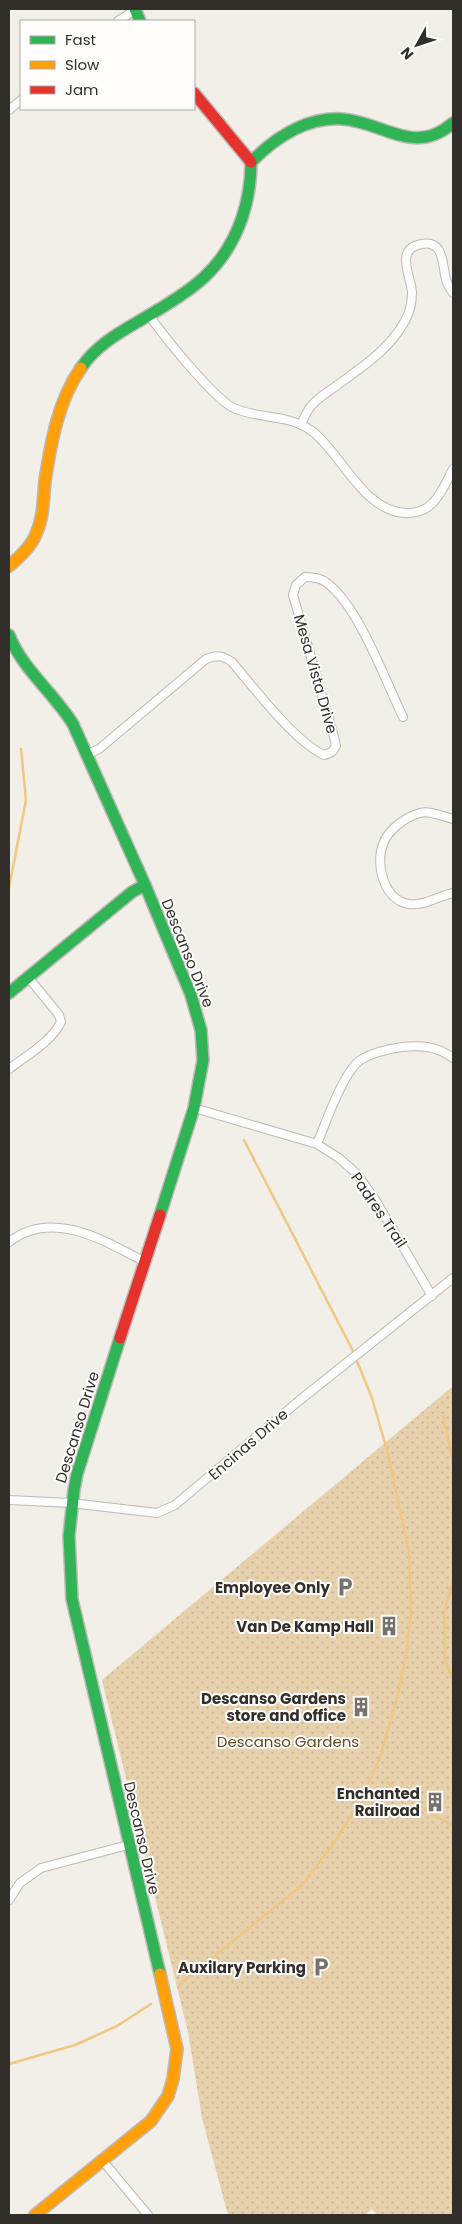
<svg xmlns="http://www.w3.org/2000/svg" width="462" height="2224" viewBox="0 0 462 2224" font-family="Poppins,sans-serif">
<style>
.garden{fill:url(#garden-dots)}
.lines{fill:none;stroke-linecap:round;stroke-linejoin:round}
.stream{stroke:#eec882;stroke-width:2.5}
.street-casing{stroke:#bdbab5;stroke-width:10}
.fast-casing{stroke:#bdbab5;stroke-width:14}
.slow-casing{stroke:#bdbab5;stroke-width:14}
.jam-casing{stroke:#bdbab5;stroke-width:14}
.street{stroke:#fdfcfc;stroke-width:8}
.fast{stroke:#30b455;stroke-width:11}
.slow{stroke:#ff9f0a;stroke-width:11}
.jam{stroke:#e5322d;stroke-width:11}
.labels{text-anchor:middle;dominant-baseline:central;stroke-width:4;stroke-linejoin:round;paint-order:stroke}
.street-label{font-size:15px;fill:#322f2b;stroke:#fffdfb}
.poi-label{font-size:15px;font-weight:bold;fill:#322f2b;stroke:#fffdfb;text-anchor:end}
.park-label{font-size:15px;fill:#604a22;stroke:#fffdfb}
</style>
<defs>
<pattern id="garden-dots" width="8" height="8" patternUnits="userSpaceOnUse" patternTransform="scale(1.25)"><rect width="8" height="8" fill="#e6d1ac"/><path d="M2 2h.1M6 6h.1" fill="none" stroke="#c6b494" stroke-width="1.8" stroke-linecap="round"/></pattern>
</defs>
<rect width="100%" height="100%" fill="#f2eee8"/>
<polygon class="garden" points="453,1386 453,2215 377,2215 372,2209 365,2215 228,2215 202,2118 188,2032 102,1680"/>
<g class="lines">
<g class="stream">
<polyline points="9,888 26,800 21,749"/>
<polyline points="443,1416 453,1461"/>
<polyline points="453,1581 444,1612 445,1660 453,1681"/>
<polyline points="387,1782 417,1804 453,1826"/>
<polyline points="179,1985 303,1884 331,1847 358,1805 380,1758 399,1690 407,1649 411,1614 409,1552 388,1454 372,1398 352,1349 244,1140"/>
<polyline points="9,2064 75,2045 117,2026 151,2004"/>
</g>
<defs>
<g id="street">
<polyline points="118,21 135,10"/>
<polyline points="9,110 21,100"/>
<path d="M149 315C162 334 216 402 236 409 260 419 288 414 312 431 342 454 364 513 407 513 415 513 421 512 428 507 440 498 446 482 453 469"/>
<path d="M301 425C304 418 307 410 312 405 319 397 328 392 336 386 362 367 389 350 405 321 410 312 412 302 412 292 411 277 394 248 422 244 445 240 442 266 446 279 447 285 450 288 453 293"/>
<path d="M86 755 99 749 206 659C217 655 222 655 232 662 254 688 295 742 324 755L332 752 336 746 334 737 293 595 296 585 305 577C312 577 321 578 327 583 359 607 385 680 403 717"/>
<path d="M453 819C444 817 428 810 420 813 405 817 388 830 383 844 375 865 384 900 409 904 424 906 439 896 453 893"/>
<path d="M9 1069C26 1056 52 1041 61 1022L59 1015 28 977"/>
<polyline points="194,1108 317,1144 339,1158 357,1174 376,1201 432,1296"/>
<path d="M317 1144C325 1125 344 1069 362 1059 374 1052 388 1049 402 1047 421 1045 437 1046 453 1058"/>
<path d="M9 1242C52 1208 105 1241 145 1262"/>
<polyline points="9,1500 71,1503 157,1513 175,1505 300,1400 453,1278"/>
<polyline points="9,1900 20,1883 41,1868 128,1845"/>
<polyline points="102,2160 148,2215"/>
</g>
<g id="fast">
<polyline points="135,9 140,21"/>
<path d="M81 368C97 344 122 331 146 317 191 291 224 270 242 218 248 200 251 181 251 162 275 138 306 117 342 119 384 122 414 157 453 123"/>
<path d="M9 635C23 670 53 692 73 724L145 885 191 995 201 1030 203 1060 194 1108 160 1215"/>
<polyline points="9,993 132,892 145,885"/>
<polyline points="120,1338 77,1474 74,1490 69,1536 72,1599 160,1974"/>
</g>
<g id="slow">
<path d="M9 566C20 557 31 547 36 534 44 517 43 499 45 481 51 442 58 401 81 368"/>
<polyline points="35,2215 151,2121 168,2096 173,2079 177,2049 160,1974"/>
</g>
<g id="jam">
<polyline points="194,93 251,162"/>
<polyline points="120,1338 160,1215"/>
</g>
</defs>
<use href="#street" class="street-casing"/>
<use href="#fast" class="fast-casing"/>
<use href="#slow" class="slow-casing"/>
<use href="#jam" class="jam-casing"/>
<use href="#street" class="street"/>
<use href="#fast" class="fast"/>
<use href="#slow" class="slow"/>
<use href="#jam" class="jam"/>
</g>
<defs>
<symbol id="parking-bare" viewBox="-9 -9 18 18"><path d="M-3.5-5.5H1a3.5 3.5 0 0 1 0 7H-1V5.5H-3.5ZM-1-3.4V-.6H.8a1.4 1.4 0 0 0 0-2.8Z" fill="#75726d" stroke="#fffdfb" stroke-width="2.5" paint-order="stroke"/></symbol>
<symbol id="building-bare" viewBox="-9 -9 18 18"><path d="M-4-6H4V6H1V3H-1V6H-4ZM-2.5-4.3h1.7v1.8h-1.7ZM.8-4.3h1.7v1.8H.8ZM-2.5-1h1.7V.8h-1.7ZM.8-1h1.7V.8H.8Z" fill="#75726d" stroke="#fffdfb" stroke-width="2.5" paint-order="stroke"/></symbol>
</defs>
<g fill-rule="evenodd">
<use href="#parking-bare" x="331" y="1573" width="28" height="28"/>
<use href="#building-bare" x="375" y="1612" width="28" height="28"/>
<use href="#building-bare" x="347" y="1693" width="28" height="28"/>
<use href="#building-bare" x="421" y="1788" width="28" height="28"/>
<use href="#parking-bare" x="307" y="1953" width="28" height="28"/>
</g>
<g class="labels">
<g class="street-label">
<text transform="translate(316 674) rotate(74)">Mesa Vista Drive</text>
<text transform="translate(188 953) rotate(68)">Descanso Drive</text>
<text transform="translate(379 1210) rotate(56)">Padres Trail</text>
<text transform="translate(77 1427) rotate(-73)">Descanso Drive</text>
<text transform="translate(248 1444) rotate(-41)">Encinas Drive</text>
<text transform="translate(142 1838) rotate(77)">Descanso Drive</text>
</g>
<g class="poi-label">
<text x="330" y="1587">Employee Only</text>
<text x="374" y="1626">Van De Kamp Hall</text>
<text x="346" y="1698">Descanso Gardens<tspan x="346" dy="17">store and office</tspan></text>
<text x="420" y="1793">Enchanted<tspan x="420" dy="17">Railroad</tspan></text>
<text x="306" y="1967">Auxilary Parking</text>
</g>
<g class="park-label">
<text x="288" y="1741">Descanso Gardens</text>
</g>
</g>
<rect width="462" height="2224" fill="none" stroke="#322f2b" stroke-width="20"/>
<rect x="20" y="20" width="175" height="90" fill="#fffdfb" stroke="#adaba8"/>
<rect x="30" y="36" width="25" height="8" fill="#30b455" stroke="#adaba8"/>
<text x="65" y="45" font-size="15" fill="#322f2b">Fast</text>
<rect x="30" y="61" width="25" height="8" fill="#ff9f0a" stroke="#adaba8"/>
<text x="65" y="70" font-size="15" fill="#322f2b">Slow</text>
<rect x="30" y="86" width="25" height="8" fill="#e5322d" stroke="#adaba8"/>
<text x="65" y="95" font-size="15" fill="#322f2b">Jam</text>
<g transform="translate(417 45) rotate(230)" stroke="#fffdfb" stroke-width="4" paint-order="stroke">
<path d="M0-4L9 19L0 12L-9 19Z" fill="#322f2b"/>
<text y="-8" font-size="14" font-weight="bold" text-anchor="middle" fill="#322f2b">N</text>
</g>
</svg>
